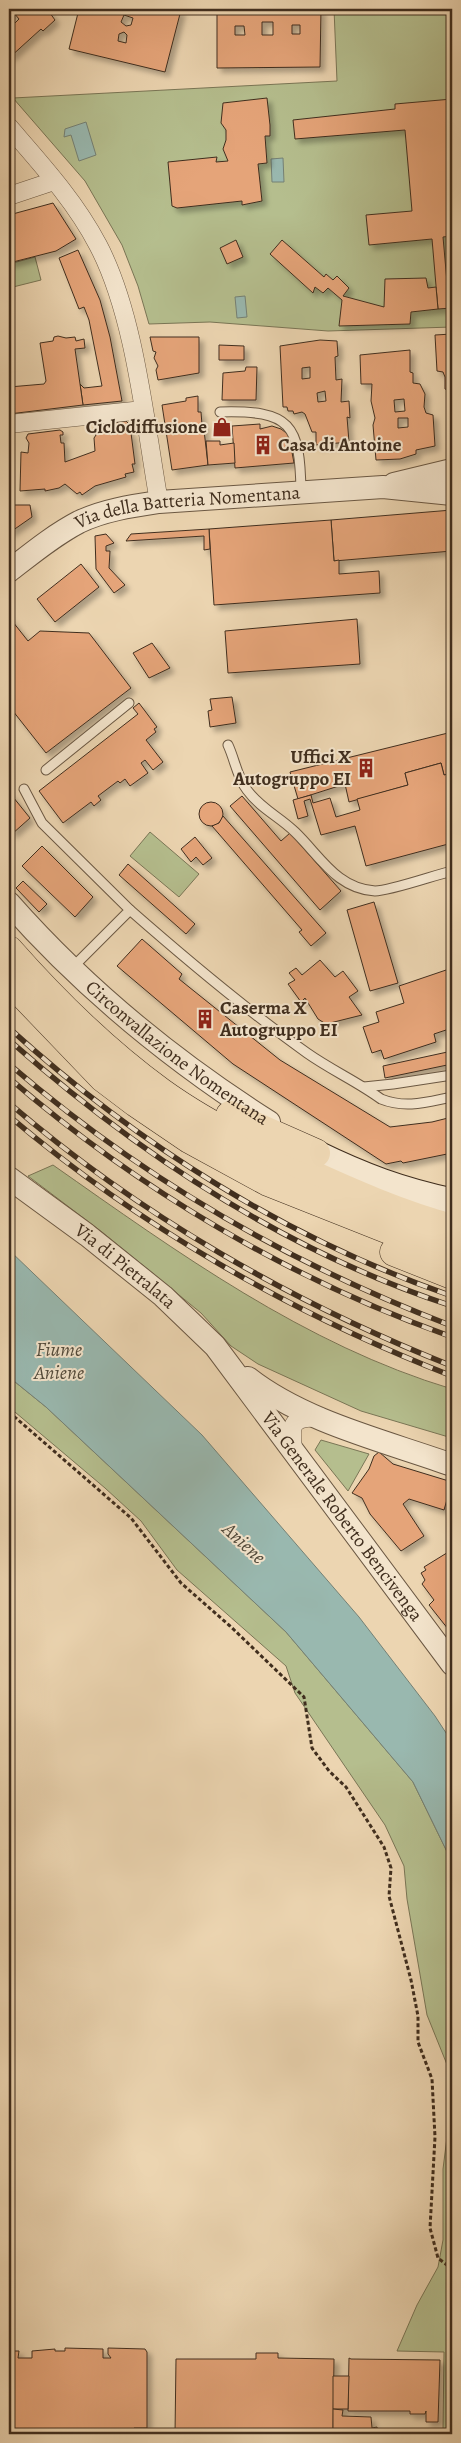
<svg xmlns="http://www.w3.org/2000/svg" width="461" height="2443" viewBox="0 0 461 2443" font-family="Alegreya,serif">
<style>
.green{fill:#b5be8e;stroke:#7a7656}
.water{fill:#99b8af;stroke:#758175}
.building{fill:#e5a479;stroke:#402e1e;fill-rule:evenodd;filter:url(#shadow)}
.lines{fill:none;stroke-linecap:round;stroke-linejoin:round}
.service-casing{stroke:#6b5843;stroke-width:11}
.minor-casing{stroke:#6b5843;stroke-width:19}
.tertiary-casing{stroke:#6b5843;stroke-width:24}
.secondary-casing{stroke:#402e1e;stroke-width:27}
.trunk-casing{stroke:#402e1e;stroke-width:29}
.path{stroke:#402e1e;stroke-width:3;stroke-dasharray:4 2.5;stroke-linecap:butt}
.service{stroke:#f3e4cc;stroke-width:9}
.minor{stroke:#f3e4cc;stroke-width:18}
.tertiary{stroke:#f3e4cc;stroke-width:22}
.secondary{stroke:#f3e4cc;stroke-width:25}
.trunk{stroke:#ecd5b1;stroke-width:28}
.rail-casing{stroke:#402e1e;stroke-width:5.5}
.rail{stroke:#f3e4cc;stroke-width:4;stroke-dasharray:11;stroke-linecap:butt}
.labels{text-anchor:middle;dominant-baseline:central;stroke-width:4;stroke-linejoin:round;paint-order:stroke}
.poi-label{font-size:19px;font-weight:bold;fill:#402e1e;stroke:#f3e4cc;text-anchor:end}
.street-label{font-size:19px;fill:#402e1e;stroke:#f3e4cc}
.water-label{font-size:20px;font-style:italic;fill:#524a3b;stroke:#f3e4cc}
</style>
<defs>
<filter id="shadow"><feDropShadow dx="4.5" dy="4.5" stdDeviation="2.5" flood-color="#0004"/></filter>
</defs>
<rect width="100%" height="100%" fill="#ecd5b1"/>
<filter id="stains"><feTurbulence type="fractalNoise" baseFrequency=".004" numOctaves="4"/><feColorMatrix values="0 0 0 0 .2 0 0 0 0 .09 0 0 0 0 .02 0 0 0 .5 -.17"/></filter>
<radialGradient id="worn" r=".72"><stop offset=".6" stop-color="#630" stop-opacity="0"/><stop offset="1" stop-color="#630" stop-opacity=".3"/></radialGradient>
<g class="green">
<polygon points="334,9 452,9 452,327 328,331 210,322 149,324 138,286 122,245 85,181 13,98 337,81"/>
<polygon points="35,257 41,280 9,288 9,264"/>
<polygon points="150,832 199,874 179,897 130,856"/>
<path d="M53 1165C177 1252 305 1345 452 1389V1438L361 1411 258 1364 231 1346 201 1313 102 1232 28 1176Z"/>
<polygon points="9,1377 46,1407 286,1632 413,1782 452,1862 452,2085 448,2067 427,2015 407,1899 404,1866 385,1825 295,1693 286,1666 177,1570 141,1521 105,1488 9,1407"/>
<polygon points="321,1440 369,1454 348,1491 315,1450"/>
<polygon points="452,2097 452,2434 402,2434 408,2430 443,2429 444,2352 397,2351 417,2305 438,2267 443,2240 443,2169"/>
</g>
<g class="water">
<polygon points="86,122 96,155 79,161 71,135 64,137 65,129"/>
<polygon points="283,158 284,182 272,182 271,159"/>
<polygon points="245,296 247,317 237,318 235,297"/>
<polygon points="9,1250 202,1435 359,1617 435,1716 452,1742 452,1862 413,1782 286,1632 46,1407 9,1377"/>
</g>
<g class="building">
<polygon points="9,9 47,9 55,20 43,31 41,29 9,58 9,18 14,24 19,19 14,13 9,17"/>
<path d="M79 9 181 10 165 72 69 49ZM124 15 133 18 131 25 126 26 121 22ZM124 32 127 35 126 43 118 41 119 34Z"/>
<path d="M217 9H321L320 67 217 68ZM262 22H273V35H262ZM292 25H300V34H292ZM235 26H244L245 35H235Z"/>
<polygon points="267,98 270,125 270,136 265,136 267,163 258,164 262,201 242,205 242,201 177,208 172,206 168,162 217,157 216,162 228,161 223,149 226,140 226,130 221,123 223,103"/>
<polygon points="452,99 452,124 449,124 452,154 452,236 443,237 447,282 452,281 452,308 438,309 432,239 369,245 366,215 412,211 405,130 295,139 293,120 395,109 395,104"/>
<polygon points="53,203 76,239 56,251 9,263 9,215"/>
<polygon points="236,240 243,257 227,264 220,248"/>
<polygon points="282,240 324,277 326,274 333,280 337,276 349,288 343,296 384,307 385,279 426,278 428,288 436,287 438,309 411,312 410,324 339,326 342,300 328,288 323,293 315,287 313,293 270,254"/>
<polygon points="78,250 100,300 110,337 122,401 83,405 80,384 84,388 102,386 89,320 84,307 79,309 59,258"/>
<polygon points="452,334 452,398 449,399 448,390 445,389 445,377 443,372 437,371 435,335"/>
<polygon points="58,336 66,338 75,337 76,341 84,339 85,348 75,349 83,405 9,414 9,387 44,384 46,381 40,343 53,341 54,337"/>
<polygon points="150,337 199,337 199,373 158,380 156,370 158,366 154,358 156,352 153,351"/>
<path d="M320 340 337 341 338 356 335 357 336 380 342 379 341 402 349 401 350 418 347 417 349 442 316 445V432H312L305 414 302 412 294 414 293 411H288L287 407H283L280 346ZM310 367V378L302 379V368ZM325 391 326 401 318 402 317 393Z"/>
<polygon points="219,345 244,346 244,360 219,360"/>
<path d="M410 350V372L413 373V383L420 384 425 394 424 407 426 413 433 415 435 446 416 450V454L400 459 376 460 373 425 375 418 371 401 372 384H361L360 355ZM404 399 405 411 395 412 394 400ZM398 418H408V427L398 428Z"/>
<polygon points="246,367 257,367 256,400 222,400 223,373 245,371"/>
<polygon points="198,396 198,412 201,412 202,425 205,424 204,430 208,465 172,470 162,405 186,401 186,398"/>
<polygon points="126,421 130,425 127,433 131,433 135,464 132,464 134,472 125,474 126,477 95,486 82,495 80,492 77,494 65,484 59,488 45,491 45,489 20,491 21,452 28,453 29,443 26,438 28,434 60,430 63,432 63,435 60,435 61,443 64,443 65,462 95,451 94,438 96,435 94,426"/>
<polygon points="260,424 260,429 272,426 281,429 289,435 293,446 291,447 294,463 235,468 232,426"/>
<polygon points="206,441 220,441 220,445 234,443 235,463 208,465"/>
<polygon points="9,505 30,505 32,517 9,533"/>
<polygon points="452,510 452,551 334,561 331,520"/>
<polygon points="331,520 334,561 339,560 339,574 379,571 380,593 214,605 209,529"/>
<polygon points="209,529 210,549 204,550 204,536 126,541 131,534"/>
<polygon points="106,534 114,543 106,546 106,551 110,551 109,568 125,585 114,593 96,569 95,536"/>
<polygon points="81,564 99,587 55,622 37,599"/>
<polygon points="9,617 28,641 40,631 89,633 131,688 46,753 9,706"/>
<polygon points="357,619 360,664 228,673 225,631"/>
<polygon points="152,643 170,668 149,678 133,653"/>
<polygon points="232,697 236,723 210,727 208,711 212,710 210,699"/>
<polygon points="139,703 157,727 154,729 156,732 146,740 163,762 153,770 145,760 141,763 148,773 130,786 125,779 120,783 118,781 98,796 101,800 94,806 91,802 63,823 39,791 138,714 133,708"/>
<polygon points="452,732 452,773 444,775 441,763 405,773 408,785 349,802 345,784 298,799 290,772"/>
<polygon points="441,763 444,775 452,773 452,843 366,866 355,826 321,835 310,799 304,801 308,816 298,819 293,800 311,795 313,803 330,798 336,817 360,810 357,799 408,785 405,773"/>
<polygon points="9,792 30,818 12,834 9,825 15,820 9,813"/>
<polygon points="242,796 281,841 290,833 341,891 320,910 230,806"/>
<circle cx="211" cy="814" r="12"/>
<polygon points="223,816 326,933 311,946 299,932 302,930 212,826 219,823"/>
<polygon points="195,837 212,858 203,865 196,857 191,862 181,849"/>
<polygon points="42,846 93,897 75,917 22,866"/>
<polygon points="128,864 195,924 186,934 119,875"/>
<polygon points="23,881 47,904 39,912 16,888"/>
<polygon points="374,902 398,983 370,991 347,910"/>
<polygon points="142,939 182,974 179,979 280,1060 390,1127 432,1122 452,1117 452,1153 403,1163 401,1161 386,1164 233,1064 117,966"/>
<polygon points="320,960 335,977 343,971 358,991 349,997 362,1015 326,1024 318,1019 305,998 301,1002 288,984 295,980 289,973 296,968 302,975"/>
<polygon points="452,968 452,1028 434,1034 436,1042 384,1059 381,1050 372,1053 363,1027 379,1022 376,1012 404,1003 399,986"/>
<polygon points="452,1051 452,1064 385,1078 383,1066"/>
<polygon points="379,1452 393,1464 452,1482 444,1510 409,1499 403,1504 424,1536 401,1551 370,1514 362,1498 352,1493 369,1469 374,1456"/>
<polygon points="450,1551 452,1558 452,1634 429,1605 434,1600 422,1584 425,1580 421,1573 426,1570 424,1567"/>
<polygon points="65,2348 103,2349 103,2358 111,2358 108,2354 108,2348 145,2349 147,2352 147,2428 134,2428 134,2431 9,2431 10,2351 19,2351 18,2358 32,2358 32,2351 55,2349 55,2351 65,2351"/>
<polygon points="256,2353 278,2353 278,2358 334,2359 333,2434 175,2434 176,2359 256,2359"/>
<polygon points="349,2358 351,2359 440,2360 438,2422 426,2422 426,2411 425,2414 410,2414 410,2411 348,2411"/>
<polygon points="333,2376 349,2376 348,2409 333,2409"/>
<polygon points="333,2409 343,2410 342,2416 371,2417 372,2428 377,2427 378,2434 333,2434"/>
</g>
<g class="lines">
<defs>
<g id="service">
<path d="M220 412C291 410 300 424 301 492"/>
<path d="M228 745C235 760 237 777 247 790 261 809 280 817 295 832 320 856 337 889 375 891 390 891 435 875 452 871"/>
<polyline points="46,770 129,703"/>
<polyline points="24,789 42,823 130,910 72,968"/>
<path d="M130 910C187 960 245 1009 307 1053 331 1070 358 1082 381 1099 406 1109 427 1102 452 1097"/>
<polyline points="364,1087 393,1084 452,1075"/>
</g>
<g id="minor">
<path d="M9 127C41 164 75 201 98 245 135 315 145 423 159 502"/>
<polyline points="9,196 54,181"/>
<polyline points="9,424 143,410"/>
<path d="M293 1449C290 1422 292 1418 320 1417"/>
</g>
<g id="tertiary">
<polyline points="394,484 452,470"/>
<path id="s1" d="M9 571C31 554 54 535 79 522 104 510 132 506 159 502L383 487 452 494"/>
<path id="s2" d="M9 903C84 988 173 1061 269 1122"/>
<path id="s3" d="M9 1178 87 1235 163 1296 215 1346 452 1664"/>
<path d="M248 1378C304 1422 385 1441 452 1465"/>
</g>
<path id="secondary" d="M316 1153C363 1176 401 1190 452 1201"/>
<g id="trunk">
<path d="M9 950C54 1001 106 1052 161 1092 204 1123 252 1147 300 1169 350 1192 400 1214 452 1228"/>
<polyline points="9,980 103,1078 136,1103 189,1139 268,1182 452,1255"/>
<polyline points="230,1115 316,1153"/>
<polyline points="394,1252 452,1275"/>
</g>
</defs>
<use href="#service" class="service-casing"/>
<use href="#minor" class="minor-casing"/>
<use href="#tertiary" class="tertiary-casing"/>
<use href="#secondary" class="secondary-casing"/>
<use href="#trunk" class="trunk-casing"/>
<polyline class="path" points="9,1412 131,1518 181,1583 230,1626 304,1697 312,1748 329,1771 346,1787 384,1847 391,1868 389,1896 411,1980 418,2016 418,2042 432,2079 435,2137 430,2228 438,2258 452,2269"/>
<use href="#service" class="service"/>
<use href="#minor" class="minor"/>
<use href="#tertiary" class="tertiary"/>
<use href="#secondary" class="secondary"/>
<use href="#trunk" class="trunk"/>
<defs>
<g id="rail">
<path d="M9 1028C137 1144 287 1239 452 1296"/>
<path d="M9 1040C138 1154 287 1252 452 1306"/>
<path d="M9 1064C140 1177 290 1264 452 1326"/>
<path d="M9 1078C138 1189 291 1280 452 1337"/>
<path d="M9 1103C139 1215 293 1303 452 1366"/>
<path d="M9 1116C140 1227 293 1314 452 1376"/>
</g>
</defs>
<use href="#rail" class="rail-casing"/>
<use href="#rail" class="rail"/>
</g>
<defs>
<symbol id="shop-bare" viewBox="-9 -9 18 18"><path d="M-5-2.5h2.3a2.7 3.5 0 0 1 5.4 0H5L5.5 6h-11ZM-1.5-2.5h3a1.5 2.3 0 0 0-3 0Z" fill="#8f2418" stroke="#f3e4cc" stroke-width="2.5" paint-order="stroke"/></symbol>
<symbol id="building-bare" viewBox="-9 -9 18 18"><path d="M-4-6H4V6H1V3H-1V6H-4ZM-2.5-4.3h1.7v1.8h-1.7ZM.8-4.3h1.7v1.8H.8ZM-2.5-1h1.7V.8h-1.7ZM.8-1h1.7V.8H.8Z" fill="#8f2418" stroke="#f3e4cc" stroke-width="2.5" paint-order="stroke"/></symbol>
</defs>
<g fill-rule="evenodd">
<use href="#shop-bare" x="208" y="413" width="28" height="28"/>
<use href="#building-bare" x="249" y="431" width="28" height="28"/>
<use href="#building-bare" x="352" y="754" width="28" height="28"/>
<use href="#building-bare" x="191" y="1005" width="28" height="28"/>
</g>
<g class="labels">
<g class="poi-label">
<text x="207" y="427">Ciclodiffusione</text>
<text x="278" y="445" text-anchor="start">Casa di Antoine</text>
<text x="351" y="757">Uffici X<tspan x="351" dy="22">Autogruppo EI</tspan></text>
<text x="220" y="1008" text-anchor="start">Caserma X<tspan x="220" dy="22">Autogruppo EI</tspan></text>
</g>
<g class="street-label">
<text stroke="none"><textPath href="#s1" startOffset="196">Via della Batteria Nomentana</textPath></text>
<text stroke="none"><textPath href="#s2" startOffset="226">Circonvallazione Nomentana</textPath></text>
<text stroke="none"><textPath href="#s3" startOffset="146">Via di Pietralata</textPath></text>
<text stroke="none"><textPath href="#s3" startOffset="479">Via Generale Roberto Bencivenga</textPath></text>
</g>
<g class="water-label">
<text x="59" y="1349">Fiume<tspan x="59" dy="23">Aniene</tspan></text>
<text transform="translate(244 1543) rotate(43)">Aniene</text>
</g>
</g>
<rect width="461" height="2443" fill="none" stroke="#ecd5b1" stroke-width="30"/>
<rect x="10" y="10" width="441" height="2423" fill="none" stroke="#402e1e" stroke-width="2.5"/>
<rect x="15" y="15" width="431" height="2413" fill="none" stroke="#402e1e"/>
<rect width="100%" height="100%" filter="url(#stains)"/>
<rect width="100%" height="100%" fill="url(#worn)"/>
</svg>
